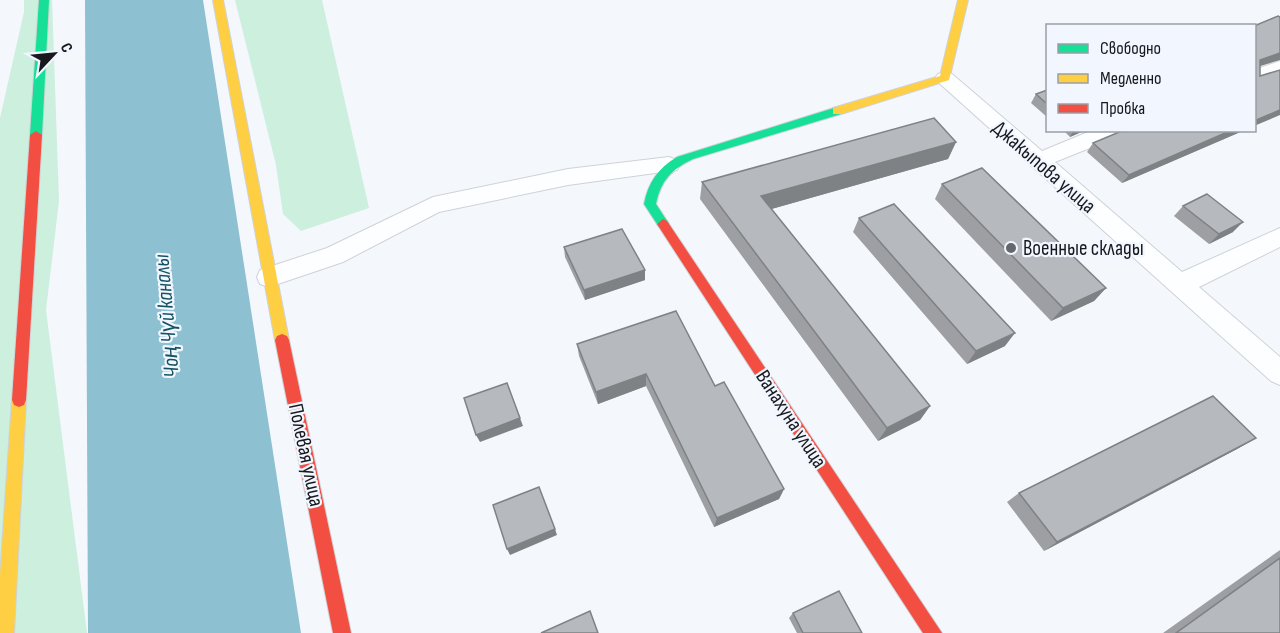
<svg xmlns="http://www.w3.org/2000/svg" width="1280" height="633" viewBox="0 0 1280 633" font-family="'Sofia Sans Condensed',sans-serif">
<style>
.green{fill:#ccefde}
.water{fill:#8dc0d1}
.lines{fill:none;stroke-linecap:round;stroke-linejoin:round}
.street-casing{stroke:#cfd2d6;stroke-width:2}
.fast-casing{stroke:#cfd2d6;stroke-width:2}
.slow-casing{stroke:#cfd2d6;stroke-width:2}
.jam-casing{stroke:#cfd2d6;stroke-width:2}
.street{fill:#fdfeff;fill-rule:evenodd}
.fast{fill:#16e098;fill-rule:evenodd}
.slow{fill:#ffcf43;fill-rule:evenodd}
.jam{fill:#f24e42;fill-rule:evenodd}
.wall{fill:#9d9fa3}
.shaded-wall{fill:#7f8284}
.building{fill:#b6b9bd;stroke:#7f8284;stroke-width:1.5}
.poi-dot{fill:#64676b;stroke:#f1f6ff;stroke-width:2}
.labels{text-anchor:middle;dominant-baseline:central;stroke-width:4.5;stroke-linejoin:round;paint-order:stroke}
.street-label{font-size:21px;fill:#17191d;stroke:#f1f6ff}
.poi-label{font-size:21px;fill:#17191d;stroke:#f1f6ff;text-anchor:start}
.water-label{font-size:22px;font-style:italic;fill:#145262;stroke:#f1f6ff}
</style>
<rect width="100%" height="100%" fill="#f4f7fc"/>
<g class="green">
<polygon points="24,0 52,0 59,201 46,310 87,633 0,633 0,118 24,12"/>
<polygon points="235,0 322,0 369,208 301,231 283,214 276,165"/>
</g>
<polygon class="water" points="85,0 203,0 301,633 88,633"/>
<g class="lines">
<defs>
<g id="street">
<polygon points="1280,61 1280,74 1254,83 1254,70"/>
<polygon points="945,72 952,74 1042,151 1093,130 1125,130 1122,135 1055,162 1182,272 1280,228 1280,247 1199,287 1280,357 1280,385 1271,381 938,82 935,78 938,74"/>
<polygon points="669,157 677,160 680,165 677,170 568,185 439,212 343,262 269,287 260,284 257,277 260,270 327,248 433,197 568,169"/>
</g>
<g id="fast">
<polygon points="39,0 49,0 42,135 36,139 30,135"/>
<path d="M837 107 841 108V114L693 159C672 169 661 180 656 204L669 224 667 227H659L644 204C648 183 658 168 677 157Z"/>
</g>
<g id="slow">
<polygon points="213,0 223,0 289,340 287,344 282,346 277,344 275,340"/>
<polygon points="958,0 968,0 949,80 841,114 833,114 833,108 940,76"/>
<polygon points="19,393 24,395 26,400 14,633 0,633 0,576 12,400 14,395"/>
</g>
<g id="jam">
<polygon points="36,131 42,135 26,400 24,405 19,407 14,405 12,400 30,135"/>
<polygon points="663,219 667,221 942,633 923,633 659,227 657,224"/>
<polygon points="282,334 287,336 289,340 351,633 333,633 275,340 277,336"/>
</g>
</defs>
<use href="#street" class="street-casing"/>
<use href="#fast" class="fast-casing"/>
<use href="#slow" class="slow-casing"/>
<use href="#jam" class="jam-casing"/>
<use href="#street" class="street"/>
<use href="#fast" class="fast"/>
<use href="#slow" class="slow"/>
<use href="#jam" class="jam"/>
</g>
<g class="wall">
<polygon points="1047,90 1047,117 1031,103 1036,94"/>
<polygon points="1063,130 1086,130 1070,137"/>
<polygon points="1124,130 1245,130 1122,183 1087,152 1093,143"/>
<polygon points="956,142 948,159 771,209 930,406 920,420 878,441 700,199 702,182"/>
<polygon points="942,184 1106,288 1094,301 1051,321 935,199"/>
<polygon points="1183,206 1233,232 1209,244 1174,216"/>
<polygon points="859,218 1005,346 967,364 853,232"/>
<polygon points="564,247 645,280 585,300 565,257"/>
<polygon points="577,344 715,386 784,489 779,499 714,527 646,386 598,404 579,356"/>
<polygon points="1256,438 1237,449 1044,551 1007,502 1019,493"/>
<polygon points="1280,550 1280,633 1163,633"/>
<polygon points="793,613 862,633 797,633 789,618"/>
</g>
<g class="shaded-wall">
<polygon points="1280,53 1280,60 1254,68 1260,60"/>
<polygon points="1280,110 1280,115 1254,126 1254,121"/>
<polygon points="1074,130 1086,130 1070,137"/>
<polygon points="1232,130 1245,130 1122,183 1129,175"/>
<polygon points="956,142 948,159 758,213 761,196"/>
<polygon points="1243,222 1233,232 1209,244 1219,234"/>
<polygon points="645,270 645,280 585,300 584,290"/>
<polygon points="1106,288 1094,301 1051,321 1063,308"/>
<polygon points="1015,333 1005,346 967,364 976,351"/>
<polygon points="646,374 646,386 598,404 596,392"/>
<polygon points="930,406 920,420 878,441 887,428"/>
<polygon points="520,418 523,426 480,442 476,435"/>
<polygon points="1256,438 1237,449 1044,551 1057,542"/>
<polygon points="784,489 779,499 714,527 717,518"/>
<polygon points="555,529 557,535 510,555 507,549"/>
</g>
<g class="building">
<polygon points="1278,16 1280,17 1280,53 1260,60 1260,76 1280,70 1280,110 1254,121 1254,26"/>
<polygon points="1047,90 1047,104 1036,94"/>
<polygon points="934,118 956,142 761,196 930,406 887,428 702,182"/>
<polygon points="1124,130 1232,130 1129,175 1093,143"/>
<polygon points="982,168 1106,288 1063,308 942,184"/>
<polygon points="1207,194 1243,222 1219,234 1183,206"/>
<polygon points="894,204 1015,333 976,351 859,218"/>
<polygon points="622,229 645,270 584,290 564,247"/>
<polygon points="676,311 715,386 724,382 784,489 717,518 646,374 596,392 577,344"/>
<polygon points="507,383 520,418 476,435 464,398"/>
<polygon points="1213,396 1256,438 1057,542 1019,493"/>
<polygon points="539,487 555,529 507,549 493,505"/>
<polygon points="1280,558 1280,633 1176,633"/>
<polygon points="839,591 862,633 803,633 793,613"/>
<polygon points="590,611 598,633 541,633"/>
</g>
<circle class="poi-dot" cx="1011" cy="248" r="6"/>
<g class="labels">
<g class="street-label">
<text transform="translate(1044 167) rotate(41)">Джакыпова улица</text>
<text transform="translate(791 419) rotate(57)">Ванахуна улица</text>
<text transform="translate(306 455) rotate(78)">Полевая улица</text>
</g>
<g class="poi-label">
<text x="1023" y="248">Военные склады</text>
</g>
<g class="water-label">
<text transform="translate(167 316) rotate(-95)">Чоң Чүй каналы</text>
</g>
</g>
<rect x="1046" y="24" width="210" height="108" fill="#f1f6ff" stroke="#9a9ea5" stroke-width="1.5"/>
<rect x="1058" y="44" width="30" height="9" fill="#16e098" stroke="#9a9ea5" stroke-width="1.5"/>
<text x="1100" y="54" font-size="18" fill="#17191d">Свободно</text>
<rect x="1058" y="74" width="30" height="9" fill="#ffcf43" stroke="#9a9ea5" stroke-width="1.5"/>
<text x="1100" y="84" font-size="18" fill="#17191d">Медленно</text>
<rect x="1058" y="104" width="30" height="9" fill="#f24e42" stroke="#9a9ea5" stroke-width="1.5"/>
<text x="1100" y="114" font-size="18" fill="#17191d">Пробка</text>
<g transform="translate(54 54) rotate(64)" stroke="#f1f6ff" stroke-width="4.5" paint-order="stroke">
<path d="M0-4.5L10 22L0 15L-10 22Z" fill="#17191d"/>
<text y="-9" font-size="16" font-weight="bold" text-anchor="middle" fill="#17191d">С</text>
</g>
</svg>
